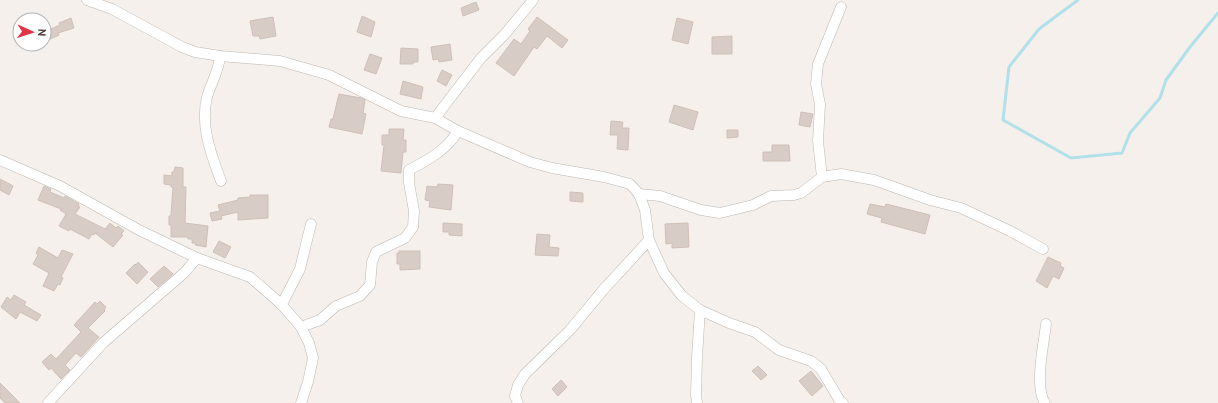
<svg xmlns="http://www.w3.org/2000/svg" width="1218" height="403" viewBox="0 0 1218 403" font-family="'PT Sans',sans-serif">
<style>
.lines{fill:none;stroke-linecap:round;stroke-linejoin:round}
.stream{stroke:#b0e0ea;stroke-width:3}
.building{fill:#d8ccc6;stroke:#cfc0b7}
.minor-casing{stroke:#bfb6b0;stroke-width:11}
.minor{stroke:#fff;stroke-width:10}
</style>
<rect width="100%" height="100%" fill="#f5f0ec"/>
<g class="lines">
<polyline class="stream" points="1078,0 1039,29 1009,67 1003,120 1071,158 1122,153 1130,133 1160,98 1166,80 1190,47 1218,13"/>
</g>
<g class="building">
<polygon points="476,2 479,10 463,16 461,8"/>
<polygon points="362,16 375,22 371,37 357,32"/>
<polygon points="273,17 276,36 260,39 259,36 253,36 250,21"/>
<polygon points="537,17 568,40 562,48 547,36 537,49 534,47 514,76 496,63 514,39 521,44 530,31 528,29"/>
<polygon points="71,18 74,28 58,33 59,35 46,41 44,38 44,32 60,25 59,23"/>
<polygon points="677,18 693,22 688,44 672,40"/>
<polygon points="732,36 732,54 712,54 712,37"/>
<polygon points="450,44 452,60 439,62 438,59 433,60 431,47"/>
<polygon points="401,48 418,49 418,62 413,62 413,64 400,64"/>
<polygon points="370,54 382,58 376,74 364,70"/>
<polygon points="442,70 452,75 446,86 437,81"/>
<polygon points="403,81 423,87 421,99 400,94"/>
<polygon points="339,94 361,98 365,100 363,113 366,114 362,134 329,127 331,119 333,119"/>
<polygon points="674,105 698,112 693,130 669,122"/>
<polygon points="801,112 813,114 810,127 799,125"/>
<polygon points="611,121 623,122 622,128 629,128 628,150 617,149 618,135 610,135"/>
<polygon points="389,129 404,129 403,140 406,140 406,152 403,152 401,173 381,171 384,145 382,145 382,135 389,135"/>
<polygon points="727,130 738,130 738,137 727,138"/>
<polygon points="772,145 789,145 790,161 763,161 763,152 772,152"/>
<polygon points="175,167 183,168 183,187 186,187 185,223 208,226 206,247 195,245 196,243 192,243 192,239 188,239 188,237 171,237 171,225 169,225 169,216 171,216 171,214 173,187 171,187 171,185 164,184 164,175 172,176 172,172 174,172"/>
<polygon points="0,179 13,186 9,195 0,190"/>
<polygon points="438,184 453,185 451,210 429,207 430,201 425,200 427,186 437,187"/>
<polygon points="44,186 51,189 50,192 64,198 65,196 79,204 78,206 80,207 75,214 105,229 110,223 116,228 118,226 124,231 121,234 123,235 113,247 95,233 94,235 92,234 89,239 70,229 69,231 59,226 66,214 60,210 61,209 38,200"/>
<polygon points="570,192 583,193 583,202 570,201"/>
<polygon points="250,195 268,195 268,218 238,220 238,212 221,216 222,219 212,221 210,213 220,211 218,205 238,200 238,198 250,197"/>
<polygon points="870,204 885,207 886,204 930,215 925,234 881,222 882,218 867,214"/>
<polygon points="443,223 462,224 462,236 449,235 449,232 443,232"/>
<polygon points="688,223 689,247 672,248 672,243 666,244 665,224"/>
<polygon points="537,234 550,235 549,247 559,248 558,256 535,255"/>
<polygon points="219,241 231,247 225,258 213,252"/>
<polygon points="39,247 58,258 62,250 73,254 61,277 63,278 60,285 58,284 54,291 43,286 49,273 33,264 38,255 36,253"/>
<polygon points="399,251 420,251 420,269 400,270 400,264 397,264 397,253 399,253"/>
<polygon points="1048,257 1061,263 1060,266 1064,268 1059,279 1053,276 1047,288 1036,281"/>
<polygon points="138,262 148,272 137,284 126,273 135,264 136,265"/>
<polygon points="164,266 173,274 158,287 150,279"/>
<polygon points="14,295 26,302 24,305 41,315 37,321 20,312 16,319 1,307 7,297 11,300"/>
<polygon points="100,301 106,307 104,310 105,311 88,328 99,337 81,357 76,353 65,365 70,370 61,379 51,368 49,370 42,362 51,354 56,359 81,332 74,325 95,302 97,304"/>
<polygon points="758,366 767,375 761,380 752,371"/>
<polygon points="811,371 823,386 812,396 799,381"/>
<polygon points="561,380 567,387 558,396 552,389"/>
<polygon points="0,383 20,403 5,403 0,398"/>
</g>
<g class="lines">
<defs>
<g id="minor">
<polyline points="87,0 112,9 182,47 195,52 220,56 280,61 329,75 401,111 435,118 458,131 530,162 552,168 604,177 630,184 639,194 645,210 649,240 664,273 682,296 700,310 729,323 755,332 779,350 811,361 821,369 840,401 843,403"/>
<path d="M220 56C219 71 211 83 207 97 200 126 211 154 221 181"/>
<polyline points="435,118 481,58 505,34 533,0"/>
<polyline points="0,160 60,186 139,230 197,258 250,277 281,304 301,327 309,343 313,358 308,382 301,403"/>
<polyline points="822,177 818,141 820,104 816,84 818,64 841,7"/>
<polyline points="639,194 660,196 701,210 720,213 753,205 771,196 794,195 801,193 822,177 841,174 874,180 930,200 961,208 1010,231 1043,249"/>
<polyline points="281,304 283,302 300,269 311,224"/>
<path d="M301 327 320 320 336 306 360 296 370 285 372 262 376 252 405 238 413 227 414 211 409 183V170C428 160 447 150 458 131"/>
<polyline points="48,403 103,343 184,273 197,258"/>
<polyline points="518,403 515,396 518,385 525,374 570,330 604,289 649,240"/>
<polyline points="697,403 696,395 697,357 700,310"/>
<path d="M1045 403C1034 387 1044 343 1046 324"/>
</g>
</defs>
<use href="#minor" class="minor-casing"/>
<use href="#minor" class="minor"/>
</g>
<g transform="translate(32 32) rotate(93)"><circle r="19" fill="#ffffff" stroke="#b6b3b0"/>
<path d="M0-3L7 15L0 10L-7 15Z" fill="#e43444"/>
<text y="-6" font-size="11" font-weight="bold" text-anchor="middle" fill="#48403a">N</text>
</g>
</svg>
